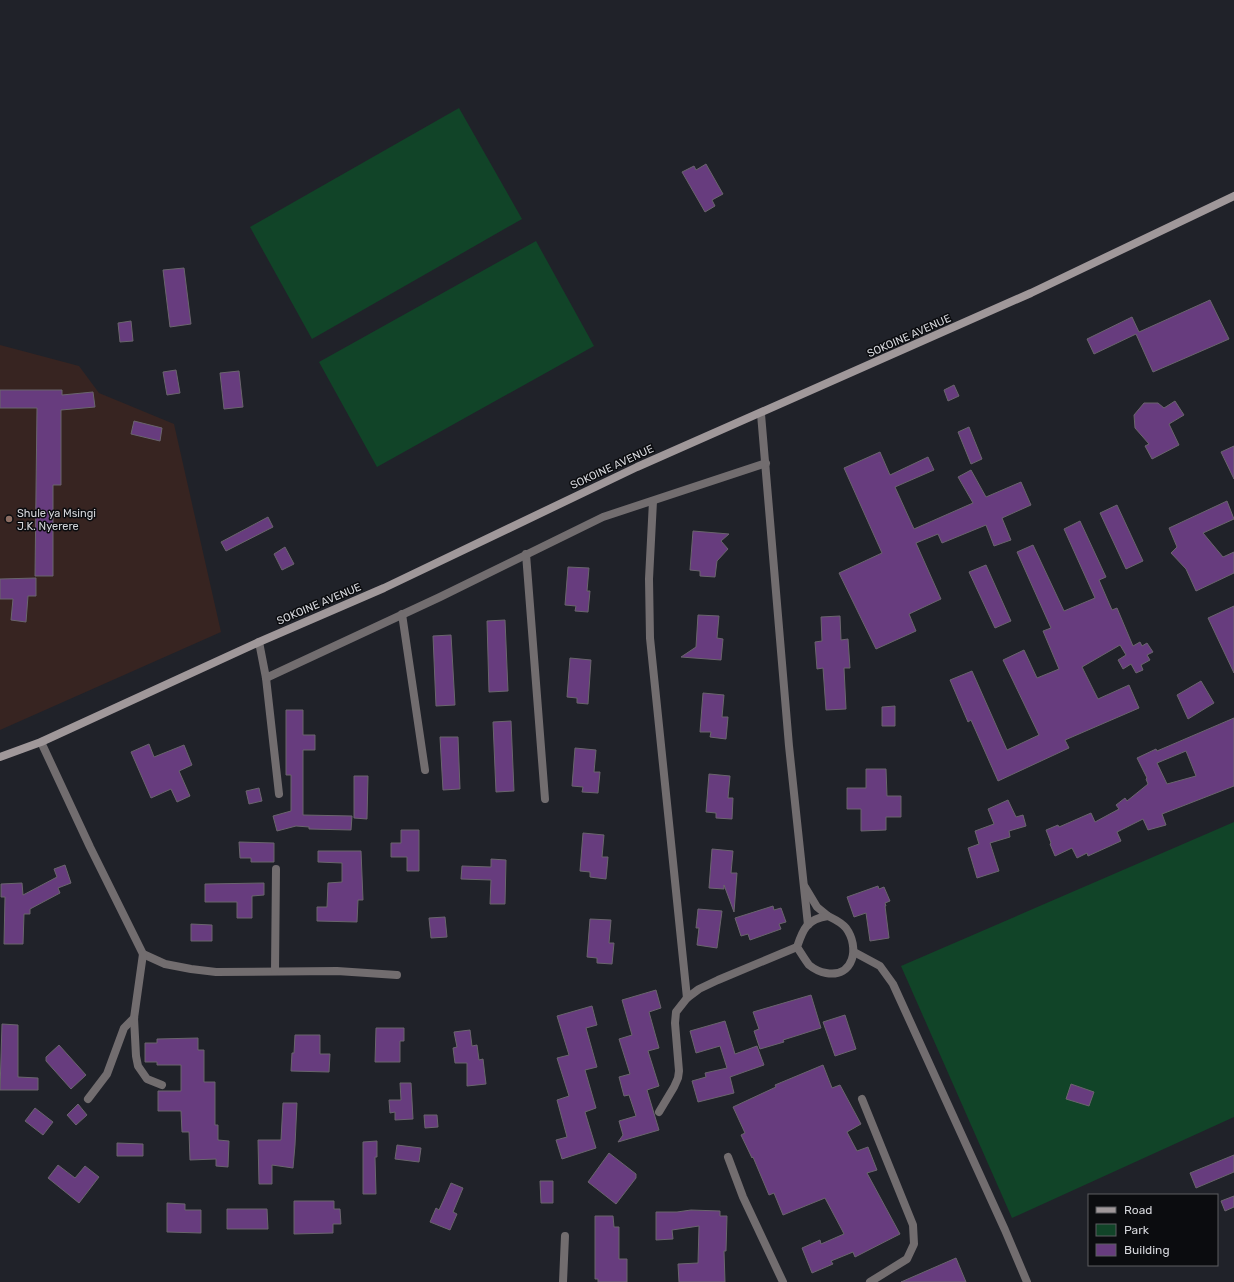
<svg xmlns="http://www.w3.org/2000/svg" width="1234" height="1282" viewBox="0 0 1234 1282" font-family="Rubik,sans-serif">
<style>
.education{fill:#372421}
.green{fill:#114428}
.building{fill:#673c7e;stroke:#6a656d;fill-rule:evenodd}
.lines{fill:none;stroke-linecap:round;stroke-linejoin:round}
.street{stroke:#726d6f;stroke-width:8}
.secondary{stroke:#a0989a;stroke-width:8}
.education-dot{fill:#8d6e63;stroke:#0b0c0f;stroke-width:1.5}
.labels{text-anchor:middle;dominant-baseline:central;stroke-width:3;stroke-linejoin:round;paint-order:stroke}
.street-label{font-size:11px;fill:#d5d6db;stroke:#0b0c0f}
.poi-label{font-size:11px;fill:#d5d6db;stroke:#0b0c0f;text-anchor:start}
</style>
<rect width="100%" height="100%" fill="#202229"/>
<polygon class="education" points="0,345 79,366 99,393 174,424 221,632 0,730"/>
<g class="green">
<polygon points="459,108 522,219 312,339 250,227"/>
<polygon points="536,241 594,346 377,467 319,362"/>
<polygon points="1234,822 1234,1117 1012,1218 901,966"/>
</g>
<g class="building">
<polygon points="706,164 723,194 712,200 715,206 705,212 682,172 694,166 696,170"/>
<polygon points="184,268 191,324 170,327 163,270"/>
<polygon points="1210,300 1229,339 1153,372 1136,334 1094,354 1087,339 1132,317 1139,332"/>
<polygon points="131,321 133,341 120,342 118,323"/>
<polygon points="176,370 180,393 167,395 163,372"/>
<polygon points="239,371 243,407 224,409 220,373"/>
<polygon points="954,385 959,396 948,401 944,390"/>
<polygon points="0,390 62,390 62,395 93,392 95,407 61,410 61,485 53,485 53,576 35,576 37,408 0,408"/>
<polygon points="1175,401 1184,415 1169,424 1179,445 1152,459 1145,446 1149,444 1135,428 1134,415 1144,403 1158,403 1164,408"/>
<polygon points="134,421 162,428 160,441 131,434"/>
<polygon points="969,427 982,459 971,464 958,432"/>
<polygon points="1234,446 1234,479 1221,452"/>
<polygon points="880,452 890,475 928,457 934,470 895,487 914,529 973,503 958,477 971,470 986,497 1021,482 1031,505 1002,518 1011,540 994,546 986,525 942,543 938,534 916,543 941,599 909,614 916,631 876,649 839,573 882,553 844,468"/>
<polygon points="1227,501 1234,519 1203,533 1223,557 1234,552 1234,573 1196,591 1186,569 1171,553 1177,547 1169,528"/>
<polygon points="1117,505 1143,561 1126,569 1100,513"/>
<polygon points="268,517 273,527 226,551 221,542"/>
<polygon points="1080,521 1106,577 1099,580 1112,610 1117,608 1133,646 1140,642 1142,646 1147,643 1153,652 1147,655 1150,660 1141,665 1143,670 1136,673 1131,664 1123,669 1118,660 1126,655 1120,645 1082,667 1098,699 1129,685 1139,708 1065,740 1069,748 998,781 971,720 968,722 950,680 972,671 1007,750 1039,735 1003,660 1024,650 1037,678 1059,669 1043,631 1051,628 1017,552 1033,545 1064,611 1095,598 1064,529"/>
<polygon points="693,531 729,534 721,541 728,549 717,561 715,577 700,576 700,571 690,570"/>
<polygon points="285,547 294,564 282,570 274,554"/>
<polygon points="986,565 1011,621 995,628 969,572"/>
<polygon points="568,567 589,568 587,591 590,591 588,612 575,611 576,606 565,605"/>
<polygon points="36,578 36,596 28,596 26,622 11,620 13,599 0,599 0,579"/>
<polygon points="1234,606 1234,673 1208,618"/>
<polygon points="698,615 719,616 717,638 723,639 721,660 681,657 696,647"/>
<polygon points="840,616 841,640 848,639 850,668 844,668 846,709 826,710 823,668 817,669 815,642 822,641 821,617"/>
<polygon points="505,620 508,691 489,692 487,621"/>
<polygon points="451,635 455,705 436,706 433,636"/>
<polygon points="570,658 591,660 588,704 577,703 577,698 567,697"/>
<polygon points="1201,681 1214,703 1188,719 1177,695"/>
<polygon points="703,693 724,695 722,717 728,717 726,739 710,737 711,732 700,732"/>
<polygon points="895,706 895,726 882,726 882,707"/>
<polygon points="286,710 303,710 303,735 315,735 315,750 303,750 303,815 352,816 351,830 309,829 309,827 296,826 277,831 273,816 291,811 291,775 286,775"/>
<path d="M1234 718V786L1162 814 1166 825 1148 830 1143 819 1117 832 1121 841 1088 856 1087 853 1077 858 1072 848 1055 856 1050 844 1051 843 1046 830 1058 825 1059 827 1091 813 1095 822 1119 809 1116 805 1125 798 1127 801 1148 784 1146 779 1147 778 1137 758 1156 749 1157 751ZM1186 751 1196 776 1167 784 1157 763Z"/>
<polygon points="511,721 514,791 496,792 493,722"/>
<polygon points="440,737 458,737 460,789 443,790"/>
<polygon points="149,744 154,757 184,745 192,765 179,771 190,796 177,802 171,789 151,798 131,752"/>
<polygon points="575,748 596,750 594,772 600,772 598,793 582,792 583,787 572,786"/>
<polygon points="866,769 886,769 887,796 901,796 901,817 886,817 886,830 861,831 861,809 847,809 847,788 866,788"/>
<polygon points="709,774 730,776 728,798 733,798 732,819 716,818 716,813 706,812"/>
<polygon points="354,776 368,776 367,819 354,818"/>
<polygon points="259,788 262,801 249,804 246,791"/>
<polygon points="1008,800 1016,817 1023,815 1026,826 1009,831 1010,837 990,843 999,871 977,878 968,848 979,844 975,831 994,824 988,809"/>
<polygon points="401,830 419,830 419,871 407,871 407,857 391,857 391,843 401,843"/>
<polygon points="583,833 604,835 602,857 608,857 606,879 590,877 590,872 580,871"/>
<polygon points="239,842 274,843 274,862 251,862 251,858 240,858"/>
<polygon points="712,849 733,851 731,873 737,873 734,912 724,885 724,889 709,888"/>
<polygon points="318,851 361,851 363,900 358,900 357,922 317,921 317,907 327,907 328,883 342,882 342,863 318,862"/>
<polygon points="491,859 506,860 505,904 490,904 491,880 461,879 462,866 491,867"/>
<polygon points="65,865 71,883 58,888 60,893 30,909 30,914 24,914 23,944 4,944 5,897 1,897 1,884 22,883 23,895 57,877 54,869"/>
<polygon points="264,883 264,895 252,896 252,918 237,918 237,902 205,902 205,884"/>
<polygon points="878,886 879,889 884,887 890,901 885,903 886,906 885,906 889,938 870,941 866,913 854,917 847,897"/>
<polygon points="773,906 774,910 781,908 786,922 779,924 781,929 750,940 748,934 741,936 735,918"/>
<polygon points="698,909 722,911 717,948 697,945 699,928 696,928"/>
<polygon points="445,917 447,937 431,938 429,918"/>
<polygon points="590,919 611,920 609,943 614,943 612,964 597,963 597,958 587,957"/>
<polygon points="191,924 212,925 212,941 191,941"/>
<polygon points="656,990 661,1008 649,1012 659,1048 648,1051 659,1086 647,1090 659,1130 618,1142 623,1135 619,1121 636,1116 629,1095 624,1096 619,1077 630,1074 619,1039 632,1035 622,1000"/>
<polygon points="811,995 821,1028 783,1040 784,1042 760,1049 754,1031 759,1029 753,1012"/>
<polygon points="592,1006 597,1025 586,1028 597,1067 585,1070 596,1108 585,1112 596,1148 562,1159 556,1140 567,1137 557,1100 569,1096 557,1058 569,1055 557,1016"/>
<polygon points="845,1015 856,1049 835,1056 823,1022"/>
<polygon points="725,1021 735,1054 757,1046 764,1065 730,1077 734,1093 698,1102 692,1081 706,1077 705,1073 727,1068 720,1046 696,1053 690,1031"/>
<polygon points="2,1024 18,1025 18,1077 38,1078 38,1090 0,1090"/>
<polygon points="376,1028 404,1028 404,1041 400,1041 400,1062 375,1062"/>
<polygon points="470,1030 472,1046 477,1045 479,1060 483,1059 486,1084 467,1086 467,1063 455,1063 453,1048 457,1047 454,1032"/>
<polygon points="295,1035 320,1035 320,1054 330,1054 329,1072 291,1071 292,1053 294,1053"/>
<polygon points="198,1038 198,1050 204,1050 204,1082 215,1082 215,1125 218,1125 218,1140 229,1141 228,1167 216,1166 216,1159 190,1160 189,1132 182,1132 181,1111 158,1111 158,1091 181,1091 181,1065 157,1065 157,1062 145,1062 145,1043 157,1043 157,1039"/>
<polygon points="59,1045 86,1075 71,1089 46,1061 46,1057"/>
<polygon points="823,1065 832,1088 840,1085 861,1124 847,1132 857,1151 868,1147 877,1170 867,1173 900,1234 855,1257 853,1252 831,1261 833,1264 812,1273 802,1248 820,1240 821,1244 844,1234 842,1230 825,1198 783,1215 774,1193 769,1195 753,1157 752,1158 741,1135 745,1133 733,1107 776,1087 775,1085"/>
<polygon points="400,1083 411,1083 413,1119 395,1120 395,1112 390,1113 389,1100 401,1100"/>
<polygon points="1071,1084 1094,1092 1089,1106 1066,1099"/>
<polygon points="283,1103 297,1103 295,1145 293,1168 272,1165 272,1184 259,1184 258,1140 281,1140"/>
<polygon points="78,1104 87,1115 76,1125 67,1115"/>
<polygon points="35,1108 53,1122 43,1135 25,1121"/>
<polygon points="424,1115 437,1115 438,1127 425,1128"/>
<polygon points="377,1141 377,1157 375,1157 376,1194 363,1194 363,1142"/>
<polygon points="117,1143 143,1144 143,1156 117,1156"/>
<polygon points="397,1145 421,1148 419,1162 395,1159"/>
<polygon points="609,1153 636,1174 636,1178 616,1204 588,1182"/>
<polygon points="1234,1155 1234,1172 1196,1188 1190,1173"/>
<polygon points="58,1165 75,1178 85,1166 99,1177 79,1203 48,1178"/>
<polygon points="540,1181 553,1181 553,1203 541,1203"/>
<polygon points="451,1183 463,1188 453,1212 457,1214 450,1230 430,1222 436,1208 439,1210"/>
<polygon points="1234,1196 1234,1207 1225,1211 1221,1201"/>
<polygon points="294,1201 334,1201 334,1209 340,1209 341,1224 333,1224 333,1233 294,1234"/>
<polygon points="167,1203 185,1204 185,1210 201,1210 201,1233 167,1232"/>
<polygon points="227,1209 267,1209 268,1229 227,1229"/>
<polygon points="691,1210 720,1211 720,1216 727,1216 726,1251 724,1251 725,1282 679,1282 678,1264 698,1263 699,1226 672,1230 673,1239 656,1240 656,1212 677,1212"/>
<polygon points="595,1216 613,1216 614,1227 619,1227 619,1259 627,1259 627,1282 598,1282 598,1279 595,1279"/>
<polygon points="956,1258 966,1282 901,1282"/>
</g>
<g class="lines">
<g class="street">
<polyline points="761,414 789,746 808,925"/>
<polyline points="653,501 649,579 650,638 687,998"/>
<polyline points="526,554 545,799"/>
<polyline points="402,614 425,770"/>
<polyline points="259,642 266,678 279,794"/>
<polyline points="266,678 440,597 603,517 766,463"/>
<polyline points="41,742 90,847 143,954 165,964 191,969 216,972 337,971 397,975"/>
<polyline points="805,887 817,907 828,916"/>
<path d="M828 916C834 919 841 922 846 928 860 947 854 978 826 973 820 972 814 969 809 965 805 960 801 953 797 947 803 929 807 919 828 916Z"/>
<polyline points="854,952 880,966 893,984 1005,1230 1027,1282"/>
<polyline points="143,954 134,1018 136,1056 138,1066 147,1079 162,1085"/>
<polyline points="275,971 276,869"/>
<polyline points="88,1099 107,1074 124,1028 134,1018"/>
<polyline points="862,1099 913,1225 914,1244 907,1259 870,1282"/>
<polyline points="659,1112 674,1087 678,1078 679,1071 675,1023 676,1012 687,998 699,989 718,980 797,947"/>
<polyline points="728,1157 743,1197 783,1282"/>
<polyline points="563,1282 565,1236"/>
</g>
<polyline class="secondary" points="0,757 41,742 259,642 384,588 637,467 1031,293 1234,196"/>
</g>
<circle class="education-dot" cx="9" cy="519" r="4"/>
<g class="labels">
<g class="street-label">
<text transform="translate(909 336) rotate(-24)">SOKOINE AVENUE</text>
<text transform="translate(612 467) rotate(-25)">SOKOINE AVENUE</text>
<text transform="translate(319 604) rotate(-23)">SOKOINE AVENUE</text>
</g>
<g class="poi-label">
<text x="17" y="513">Shule ya Msingi<tspan x="17" dy="13">J.K. Nyerere</tspan></text>
</g>
</g>
<rect x="1088" y="1194" width="130" height="72" fill="#0b0c0f" stroke="#5c5d61"/>
<rect x="1096" y="1207" width="20" height="6" fill="#a0989a" stroke="#5c5d61"/>
<text x="1124" y="1214" font-size="12" fill="#d5d6db">Road</text>
<rect x="1096" y="1224" width="20" height="12" fill="#114428" stroke="#5c5d61"/>
<text x="1124" y="1234" font-size="12" fill="#d5d6db">Park</text>
<rect x="1096" y="1244" width="20" height="12" fill="#673c7e" stroke="#5c5d61"/>
<text x="1124" y="1254" font-size="12" fill="#d5d6db">Building</text>
</svg>
